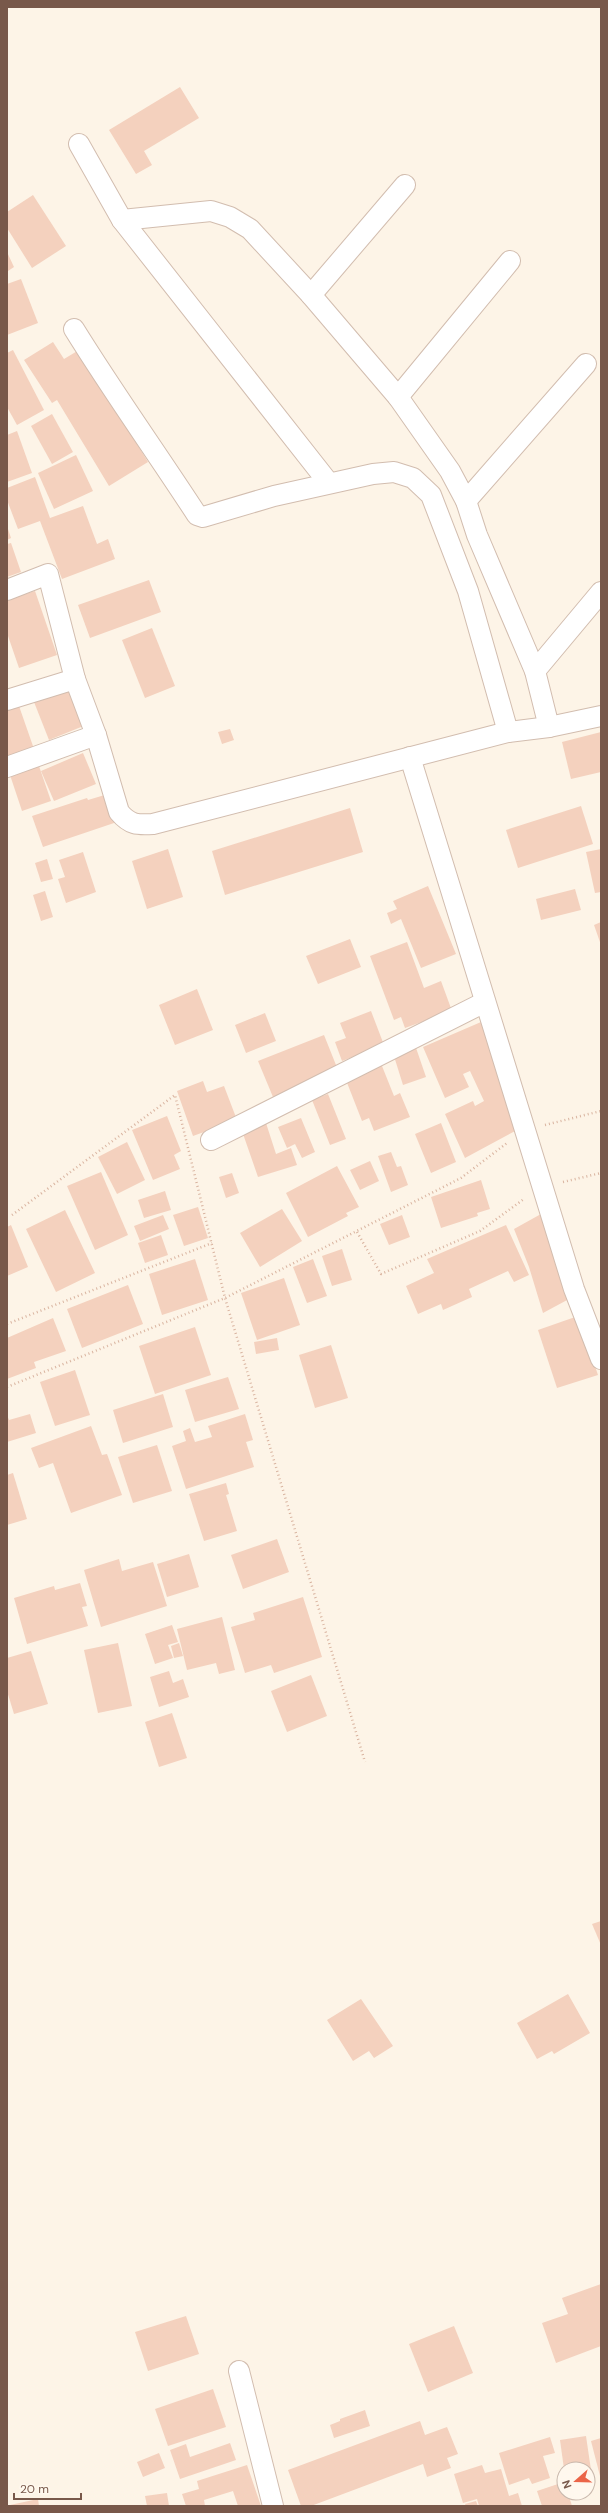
<svg xmlns="http://www.w3.org/2000/svg" width="608" height="2513" viewBox="0 0 608 2513" font-family="'DM Sans',sans-serif">
<style>
.building{fill:#f4d1be}
.lines{fill:none;stroke-linecap:round;stroke-linejoin:round}
.street-casing{stroke:#d2bdaf;stroke-width:22}
.path{stroke:#d9b4a0;stroke-width:2.5;stroke-dasharray:1 3;stroke-linecap:butt}
.street{stroke:#fff;stroke-width:20}
</style>
<rect width="100%" height="100%" fill="#fdf4e7"/>
<g class="building">
<polygon points="180,87 199,118 144,151 152,165 136,174 109,130"/>
<polygon points="33,195 66,246 32,268 7,228 7,212"/>
<polygon points="7,252 14,267 8,271 7,268"/>
<polygon points="21,279 38,323 7,335 7,284"/>
<polygon points="53,342 64,359 79,350 148,462 109,486 57,400 52,403 24,360"/>
<polygon points="13,350 44,410 17,425 7,407 7,353"/>
<polygon points="52,414 73,452 52,464 31,426"/>
<polygon points="17,431 32,473 7,482 7,435"/>
<polygon points="76,455 93,491 54,509 38,473"/>
<polygon points="35,477 50,518 83,506 97,544 108,539 115,559 62,579 40,521 18,529 7,500 7,488"/>
<polygon points="7,526 11,538 7,540"/>
<polygon points="11,543 21,572 7,577 7,544"/>
<polygon points="149,580 161,612 90,638 78,605"/>
<polygon points="35,591 57,655 19,668 7,633 7,600"/>
<polygon points="152,628 175,686 145,698 122,640"/>
<polygon points="71,687 86,725 49,740 34,702"/>
<polygon points="19,706 34,749 7,759 7,710"/>
<polygon points="230,729 234,740 222,744 218,732"/>
<polygon points="601,732 601,772 571,779 562,742"/>
<polygon points="83,753 96,784 54,801 41,771"/>
<polygon points="39,766 51,801 22,811 10,775"/>
<polygon points="108,794 117,822 43,847 32,816 87,798 88,800"/>
<polygon points="581,806 593,844 518,868 506,830"/>
<polygon points="350,808 363,852 225,895 212,851"/>
<polygon points="168,849 183,897 147,909 132,861"/>
<polygon points="601,849 601,892 595,893 586,852"/>
<polygon points="83,852 96,892 66,903 58,879 65,877 59,860"/>
<polygon points="47,859 53,879 41,882 35,863"/>
<polygon points="428,886 456,954 421,968 401,919 391,924 387,913 397,909 393,901"/>
<polygon points="575,889 581,910 541,920 536,899"/>
<polygon points="45,891 53,917 41,921 33,895"/>
<polygon points="601,922 601,945 594,925"/>
<polygon points="350,939 361,967 318,984 306,956"/>
<polygon points="407,942 424,988 441,981 452,1011 405,1028 401,1017 394,1020 370,956"/>
<polygon points="197,989 213,1030 175,1045 159,1005"/>
<polygon points="371,1011 384,1045 342,1061 335,1042 346,1038 340,1023"/>
<polygon points="265,1013 276,1041 246,1053 235,1025"/>
<polygon points="481,1022 517,1130 465,1158 445,1114 473,1101 475,1106 484,1101 470,1071 463,1074 469,1087 445,1098 423,1047"/>
<polygon points="324,1035 338,1070 273,1097 258,1061"/>
<polygon points="415,1045 426,1077 403,1085 393,1053"/>
<polygon points="380,1061 394,1096 400,1093 410,1117 374,1131 369,1118 362,1121 344,1075"/>
<polygon points="203,1081 207,1092 224,1086 237,1120 193,1136 177,1091"/>
<polygon points="328,1094 346,1139 330,1145 312,1100"/>
<polygon points="167,1116 181,1151 174,1155 180,1169 153,1180 132,1130"/>
<polygon points="301,1118 315,1152 302,1158 295,1144 287,1148 278,1127"/>
<polygon points="266,1123 276,1154 291,1148 297,1165 258,1177 242,1131"/>
<polygon points="441,1123 456,1162 431,1173 415,1134"/>
<polygon points="127,1142 145,1180 117,1194 98,1157"/>
<polygon points="391,1152 397,1167 401,1166 408,1185 391,1192 378,1156"/>
<polygon points="370,1161 379,1181 360,1190 350,1170"/>
<polygon points="337,1166 359,1207 346,1213 348,1216 308,1237 286,1193"/>
<polygon points="101,1172 128,1235 95,1250 67,1186"/>
<polygon points="232,1173 239,1193 226,1198 219,1177"/>
<polygon points="481,1180 490,1209 477,1213 478,1216 441,1228 431,1197"/>
<polygon points="165,1191 171,1210 144,1218 138,1200"/>
<polygon points="198,1207 208,1238 184,1246 173,1215"/>
<polygon points="282,1209 302,1241 260,1267 240,1233"/>
<polygon points="65,1210 95,1273 56,1292 26,1229"/>
<polygon points="541,1214 569,1299 543,1313 529,1267 514,1229"/>
<polygon points="163,1215 169,1229 140,1241 134,1226"/>
<polygon points="402,1215 410,1237 389,1245 380,1224"/>
<polygon points="11,1225 28,1267 7,1276 7,1227"/>
<polygon points="506,1225 529,1275 514,1282 508,1271 469,1289 472,1297 443,1310 441,1304 418,1314 406,1286 434,1273 427,1259"/>
<polygon points="161,1235 168,1255 145,1263 138,1243"/>
<polygon points="342,1249 352,1280 332,1286 322,1256"/>
<polygon points="195,1259 208,1300 162,1315 149,1274"/>
<polygon points="313,1259 327,1296 307,1303 293,1267"/>
<polygon points="284,1278 300,1325 257,1340 241,1293"/>
<polygon points="128,1285 143,1324 82,1348 67,1309"/>
<polygon points="578,1316 598,1375 557,1388 538,1330"/>
<polygon points="53,1318 66,1351 34,1362 36,1368 7,1379 7,1338"/>
<polygon points="195,1327 211,1375 155,1394 139,1346"/>
<polygon points="277,1338 279,1350 256,1354 254,1342"/>
<polygon points="331,1345 348,1398 315,1408 299,1355"/>
<polygon points="75,1370 90,1415 55,1426 40,1382"/>
<polygon points="228,1377 239,1409 195,1422 185,1390"/>
<polygon points="163,1394 173,1427 123,1443 113,1410"/>
<polygon points="30,1414 36,1433 7,1442 7,1415 9,1420"/>
<polygon points="245,1414 253,1440 246,1442 254,1467 186,1489 172,1446 186,1441 183,1431 190,1428 195,1442 212,1437 208,1426"/>
<polygon points="91,1426 102,1455 107,1454 122,1495 71,1513 53,1463 39,1468 31,1448"/>
<polygon points="157,1445 172,1491 133,1503 118,1457"/>
<polygon points="13,1473 27,1519 7,1525 7,1475"/>
<polygon points="226,1483 229,1494 226,1495 237,1531 204,1541 189,1494"/>
<polygon points="277,1539 289,1572 243,1589 231,1555"/>
<polygon points="189,1554 199,1587 167,1597 157,1564"/>
<polygon points="119,1559 122,1571 153,1562 167,1606 101,1627 84,1570"/>
<polygon points="80,1583 87,1606 82,1607 88,1626 27,1644 14,1598 54,1586 55,1590"/>
<polygon points="303,1597 322,1657 274,1673 271,1665 245,1673 231,1627 255,1620 253,1613"/>
<polygon points="222,1617 235,1670 219,1674 216,1663 187,1670 177,1629"/>
<polygon points="172,1625 178,1642 168,1645 173,1658 155,1664 145,1634"/>
<polygon points="118,1643 132,1706 98,1713 84,1650"/>
<polygon points="179,1643 183,1656 174,1658 171,1646"/>
<polygon points="31,1651 48,1704 14,1714 7,1691 7,1658"/>
<polygon points="169,1671 173,1683 183,1679 189,1697 159,1707 150,1677"/>
<polygon points="311,1675 327,1716 287,1732 271,1691"/>
<polygon points="172,1713 187,1758 159,1767 145,1722"/>
<polygon points="601,1921 601,1945 592,1924"/>
<polygon points="568,1994 590,2033 554,2054 552,2051 537,2059 517,2023"/>
<polygon points="361,1999 393,2046 374,2058 369,2051 353,2061 327,2020"/>
<polygon points="601,2284 601,2346 556,2363 542,2323 568,2314 562,2298"/>
<polygon points="186,2316 199,2354 148,2371 135,2332"/>
<polygon points="454,2326 473,2373 428,2392 409,2344"/>
<polygon points="213,2389 226,2427 168,2446 155,2409"/>
<polygon points="365,2410 370,2426 334,2438 330,2425 340,2421 340,2419"/>
<polygon points="420,2421 425,2435 447,2427 458,2454 447,2458 451,2468 427,2477 423,2464 311,2506 301,2506 288,2470"/>
<polygon points="586,2436 591,2470 564,2469 560,2440"/>
<polygon points="550,2437 555,2453 543,2456 550,2478 532,2484 529,2478 509,2485 499,2453"/>
<polygon points="601,2438 601,2476 600,2476 591,2441"/>
<polygon points="230,2443 236,2460 180,2479 170,2450 186,2444 190,2457"/>
<polygon points="159,2453 165,2468 143,2477 137,2462"/>
<polygon points="247,2465 261,2506 238,2506 233,2491 204,2500 205,2506 186,2506 182,2494 199,2489 197,2481"/>
<polygon points="482,2465 485,2473 501,2469 509,2496 518,2493 522,2506 479,2506 477,2499 463,2503 454,2474"/>
<polygon points="564,2482 564,2493 568,2493 572,2506 542,2506 537,2491"/>
<polygon points="167,2493 169,2506 147,2506 145,2496"/>
<polygon points="38,2499 39,2506 10,2506 10,2505"/>
<polygon points="476,2501 478,2506 466,2506 465,2504"/>
</g>
<g class="lines">
<defs>
<g id="street">
<polyline points="79,144 122,220 328,482"/>
<polyline points="122,220 211,211 230,217 250,229 311,295 398,397 450,471 466,501 477,535 535,671 549,727"/>
<polyline points="311,295 405,185"/>
<path d="M74 329C113 392 156 452 197 515L203 517 274 496 373 474 394 472 413 478 431 495 468 591 508 732"/>
<polyline points="398,397 510,261"/>
<polyline points="466,501 586,364"/>
<path d="M7 590 48 574 75 679 96 735 119 812C130 825 137 825 153 824L508 732 549 727 601 716"/>
<polyline points="535,671 601,592"/>
<polyline points="7,700 75,679"/>
<polyline points="410,757 574,1289 601,1359"/>
<polyline points="7,767 96,735"/>
<polyline points="211,1140 485,1002"/>
<polyline points="239,2371 273,2506"/>
</g>
</defs>
<use href="#street" class="street-casing"/>
<g class="path">
<polyline points="545,1125 601,1111"/>
<polyline points="563,1182 601,1173"/>
<polyline points="12,1215 175,1095 225,1298 461,1178 507,1143"/>
<polyline points="357,1232 381,1274 480,1231 524,1199"/>
<polyline points="7,1324 212,1243"/>
<polyline points="7,1387 225,1298 365,1762"/>
</g>
<use href="#street" class="street"/>
</g>
<rect width="608" height="2513" fill="none" stroke="#78584a" stroke-width="16"/>
<g transform="translate(576 2481) rotate(250)"><circle r="19" fill="#fff8ee" stroke="#c9b8ac"/>
<path d="M0-3L7 15L0 10L-7 15Z" fill="#eb6548"/>
<text y="-6" font-size="11" font-weight="bold" text-anchor="middle" fill="#78584a">N</text>
</g>
<path d="M14 2493v6h67v-6" fill="none" stroke="#78584a" stroke-width="2"/>
<text x="20" y="2493" font-size="12" fill="#78584a" stroke="#fff8ee" stroke-width="3" paint-order="stroke">20 m</text>
</svg>
